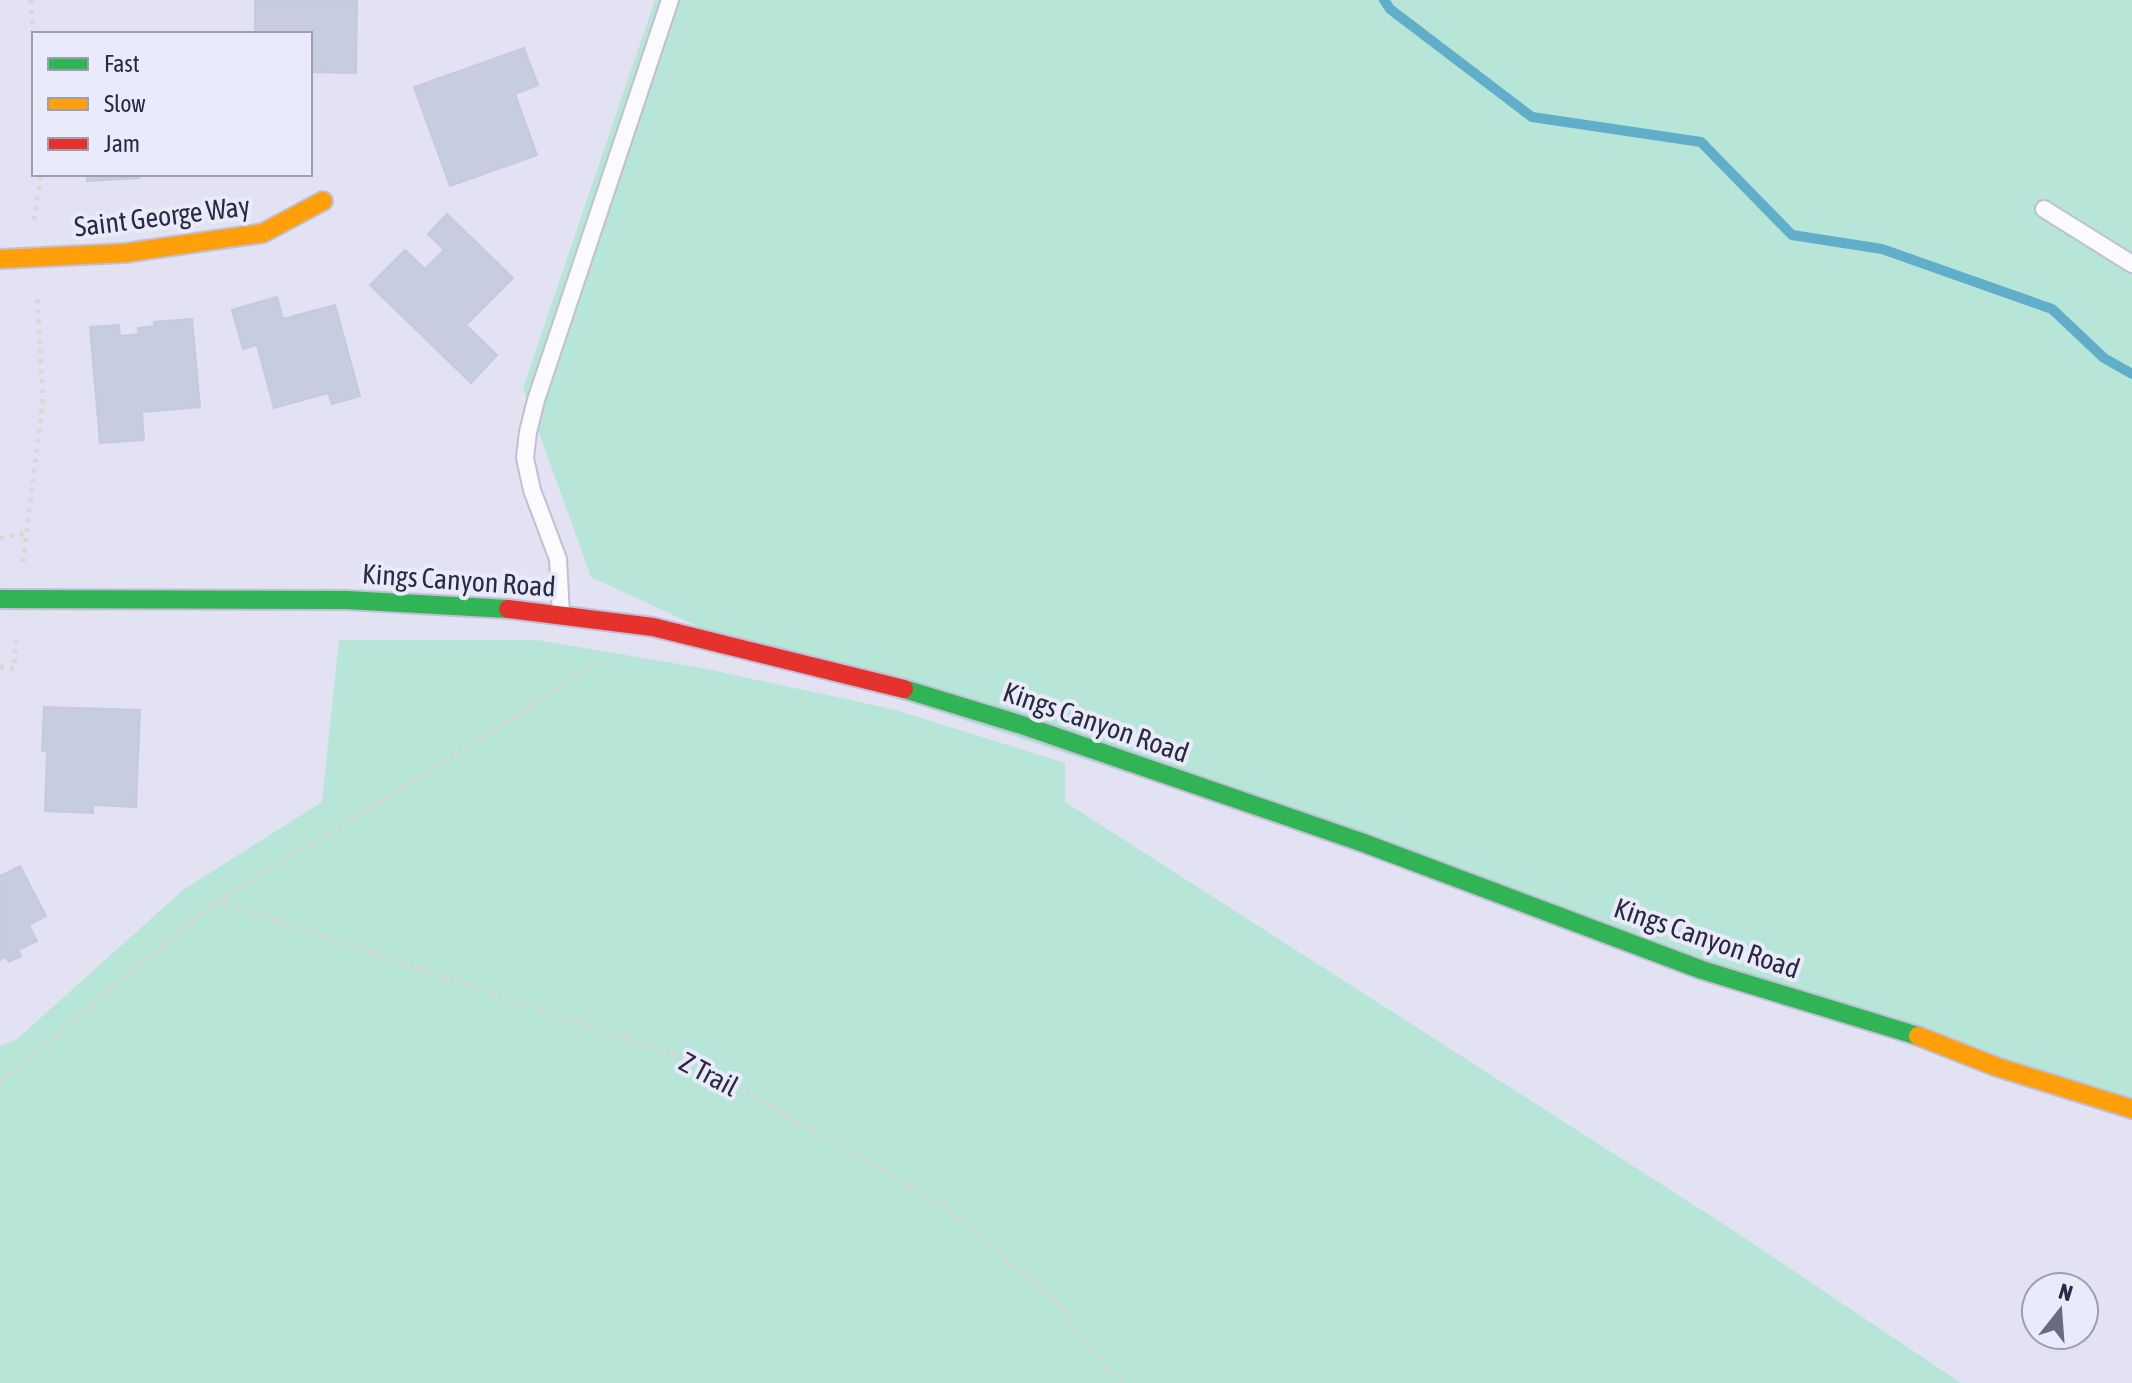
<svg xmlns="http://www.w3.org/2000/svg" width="2132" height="1383" viewBox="0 0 2132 1383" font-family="'Asap Condensed',sans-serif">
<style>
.green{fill:#b7e5d8}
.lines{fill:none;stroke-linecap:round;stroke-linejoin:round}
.stream{stroke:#61aecb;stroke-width:10}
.building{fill:#c7ccdf;stroke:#c4cadf;stroke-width:2}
.lane-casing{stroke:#c0bfd5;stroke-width:20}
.fast-casing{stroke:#c0bfd5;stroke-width:22}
.slow-casing{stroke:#c0bfd5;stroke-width:22}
.jam-casing{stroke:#c0bfd5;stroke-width:22}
.path{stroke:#d7d7dc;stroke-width:5;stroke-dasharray:4 6;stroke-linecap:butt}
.lane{stroke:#fbfbfd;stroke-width:16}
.fast{stroke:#30b455;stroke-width:18}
.slow{stroke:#ff9f0a;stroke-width:18}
.jam{stroke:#e5322d;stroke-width:18}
.labels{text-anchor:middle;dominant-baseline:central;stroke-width:8;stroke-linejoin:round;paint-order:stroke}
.street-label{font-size:28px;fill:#2b2a46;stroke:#eaebfa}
</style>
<rect width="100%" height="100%" fill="#e2e2f3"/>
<g class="green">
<polygon points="655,0 2132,0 2132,1100 751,651 591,577 523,388"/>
<polygon points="339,640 537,640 702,668 892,709 1065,763 1065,802 1725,1225 1961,1383 0,1383 0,1046 16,1040 183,890 322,802"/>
</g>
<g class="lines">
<polyline class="stream" points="1384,0 1390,9 1532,117 1701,142 1792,235 1882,249 2052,309 2104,358 2132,374"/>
</g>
<g class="building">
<polygon points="255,0 357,0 356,73 310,72 310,34 255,34"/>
<polygon points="524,48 538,85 515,94 537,155 450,186 414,87"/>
<polygon points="87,174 138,174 139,178 87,181"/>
<polygon points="447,214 513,278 466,325 497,355 471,383 370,285 405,250 425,269 444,250 428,234"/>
<polygon points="277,297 283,319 335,305 360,396 332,404 328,393 274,408 257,345 243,349 232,310"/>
<polygon points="192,319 200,407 142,412 144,440 100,443 90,327 119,325 120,336 139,334 138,328 154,326 154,322"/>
<polygon points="44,707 140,710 136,807 93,805 93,813 45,811 47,752 42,751"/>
<polygon points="20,866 46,916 29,925 37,941 18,950 21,956 9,962 6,957 0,960 0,876"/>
</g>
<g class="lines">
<defs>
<g id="lane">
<polyline points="2044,209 2132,264"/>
<polyline points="561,614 558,559 532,490 525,458 528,432 536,400 670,0"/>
</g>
<g id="fast">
<polyline points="0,599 347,600 508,609"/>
<polyline points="904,689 1022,725 1361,842 1702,970 1918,1036"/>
</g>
<g id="slow">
<polyline points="0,259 125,253 263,233 323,201"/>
<polyline points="1918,1036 1997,1067 2132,1109"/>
</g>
<polyline id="jam" points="508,609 653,627 904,689"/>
</defs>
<use href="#lane" class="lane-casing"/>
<use href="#fast" class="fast-casing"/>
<use href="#slow" class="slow-casing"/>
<use href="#jam" class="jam-casing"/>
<g class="path">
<polyline points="31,0 34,50"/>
<polyline points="34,220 41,174"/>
<polyline points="0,538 26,533"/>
<polyline points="23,562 43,399 37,294"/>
<polyline points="0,667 14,669 16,636"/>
<polyline points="217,901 682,1057 943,1205 1061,1306 1083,1339 1121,1383"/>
<polyline points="0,1082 217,901 465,749 601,660"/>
</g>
<use href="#lane" class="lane"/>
<use href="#fast" class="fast"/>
<use href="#slow" class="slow"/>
<use href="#jam" class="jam"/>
</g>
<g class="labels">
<g class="street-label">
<text transform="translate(162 216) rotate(-7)">Saint George Way</text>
<text transform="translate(459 580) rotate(4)">Kings Canyon Road</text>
<text transform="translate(1096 722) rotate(19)">Kings Canyon Road</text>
<text transform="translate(1707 938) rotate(19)">Kings Canyon Road</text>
<text transform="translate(709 1074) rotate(28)">Z Trail</text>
</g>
</g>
<rect x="32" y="32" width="280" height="144" fill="#eaebfa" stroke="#9e9eb2" stroke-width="2"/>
<rect x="48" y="58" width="40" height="12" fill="#30b455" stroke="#9e9eb2" stroke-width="2"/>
<text x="104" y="72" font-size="24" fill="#2b2a46">Fast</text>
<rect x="48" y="98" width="40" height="12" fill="#ff9f0a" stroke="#9e9eb2" stroke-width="2"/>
<text x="104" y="112" font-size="24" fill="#2b2a46">Slow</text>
<rect x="48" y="138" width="40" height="12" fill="#e5322d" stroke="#9e9eb2" stroke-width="2"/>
<text x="104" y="152" font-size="24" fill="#2b2a46">Jam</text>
<g transform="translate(2060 1311) rotate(17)"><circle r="38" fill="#eaebfa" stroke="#9e9eb2" stroke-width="2"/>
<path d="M0-6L14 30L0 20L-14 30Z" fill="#6b6a83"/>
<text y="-12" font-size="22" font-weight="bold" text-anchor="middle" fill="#2b2a46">N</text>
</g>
</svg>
